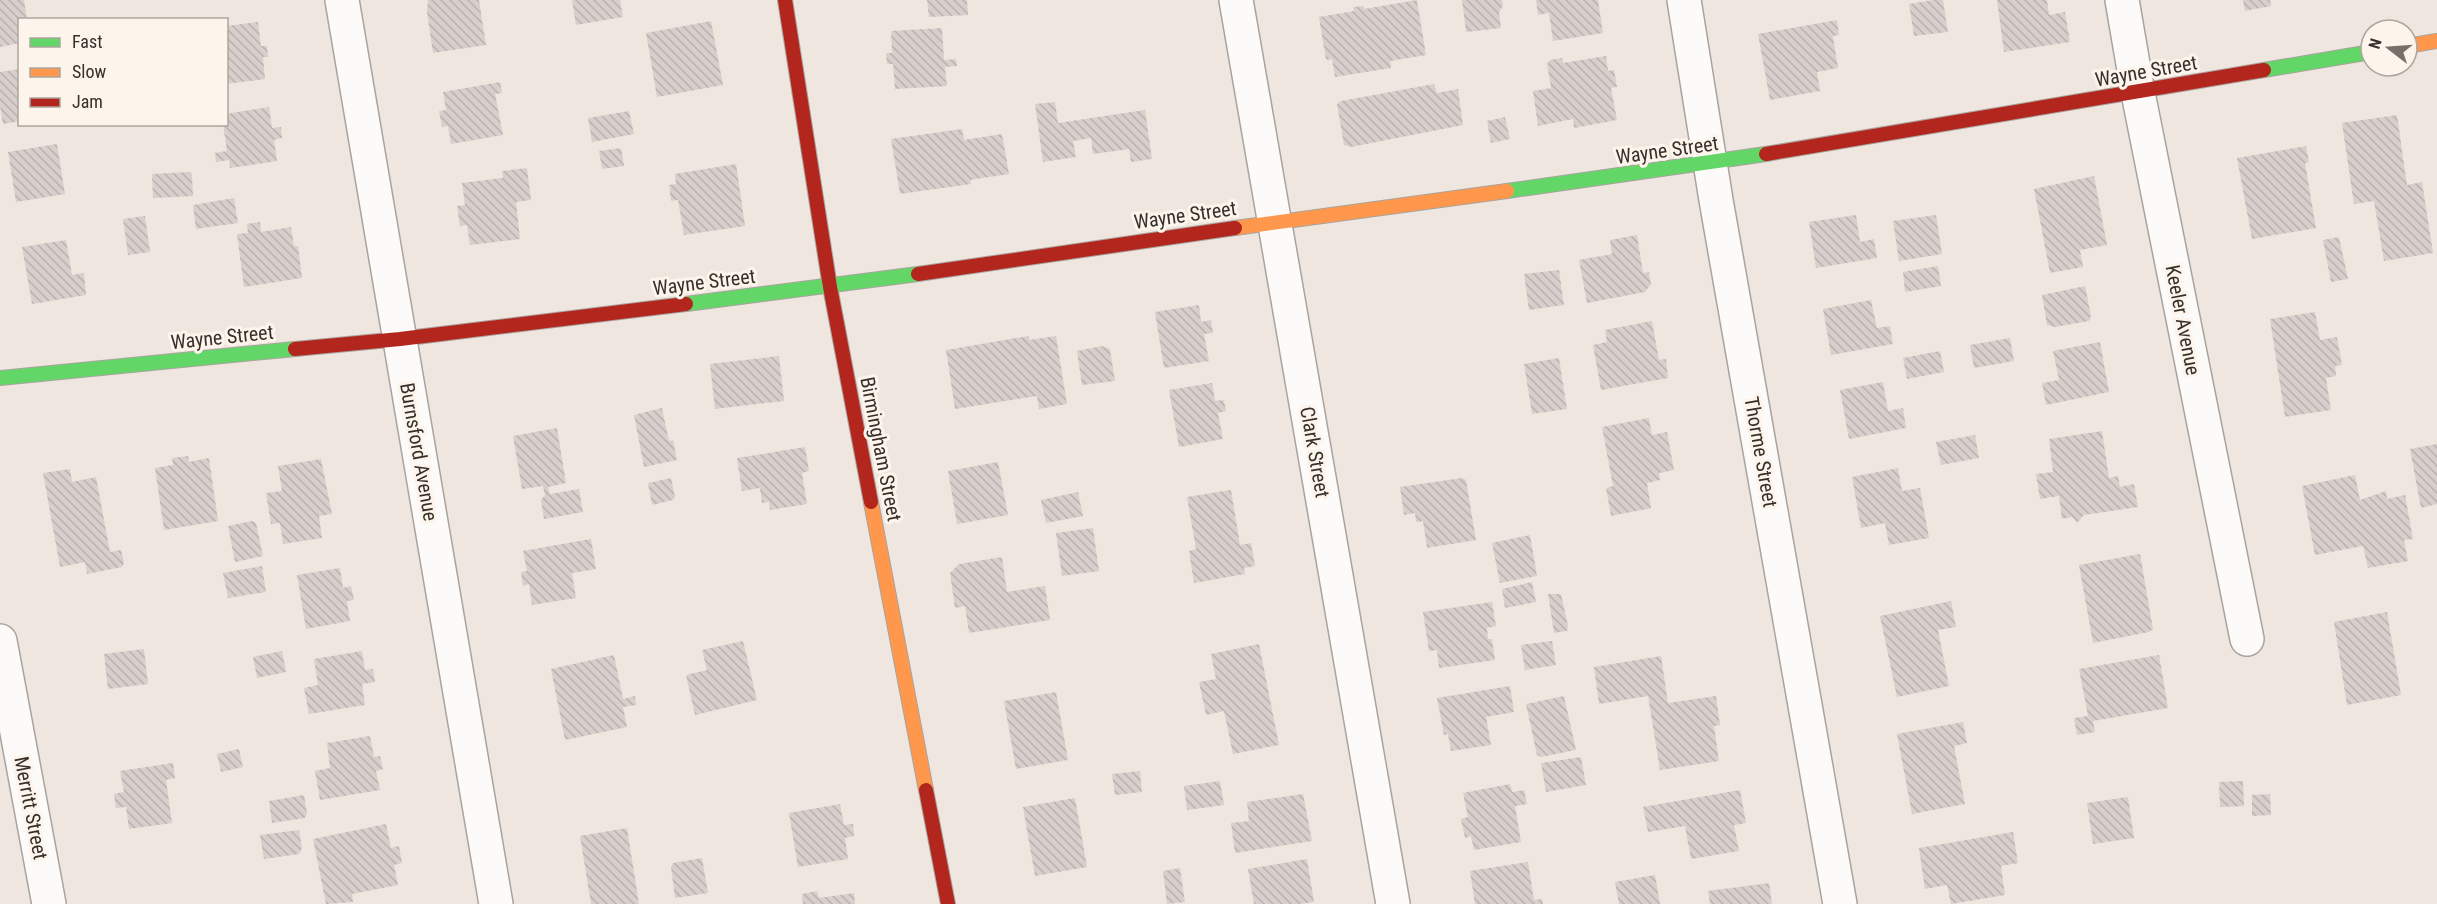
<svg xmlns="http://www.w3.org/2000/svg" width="2437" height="904" viewBox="0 0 2437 904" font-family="'Roboto Condensed',sans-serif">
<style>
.building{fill:url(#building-back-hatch)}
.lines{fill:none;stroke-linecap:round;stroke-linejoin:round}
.street-casing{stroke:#a9a39e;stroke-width:36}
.fast-casing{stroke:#a9a39e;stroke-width:16}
.slow-casing{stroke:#a9a39e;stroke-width:16}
.jam-casing{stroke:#a9a39e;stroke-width:16}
.street{stroke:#fcfbfa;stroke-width:33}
.fast{stroke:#63d668;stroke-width:14}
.slow{stroke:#ff974d;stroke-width:14}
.jam{stroke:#b3261e;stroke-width:14}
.labels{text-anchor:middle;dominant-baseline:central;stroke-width:6;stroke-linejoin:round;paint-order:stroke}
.street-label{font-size:20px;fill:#36302b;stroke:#fdf4ec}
</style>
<defs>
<pattern id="building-back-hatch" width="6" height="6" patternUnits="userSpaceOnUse" patternTransform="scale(1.5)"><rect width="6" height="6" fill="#d7cfcb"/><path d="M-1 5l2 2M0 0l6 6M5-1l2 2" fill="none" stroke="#b9b2ae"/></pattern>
</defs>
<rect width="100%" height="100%" fill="#eee6df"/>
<g class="building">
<polygon points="0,0 24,0 27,20 20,20 20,43 0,47"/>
<polygon points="428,0 479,0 486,45 433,53 427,12"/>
<polygon points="572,0 620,0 623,17 576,25"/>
<polygon points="927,0 967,0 968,15 929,17"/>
<polygon points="1417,0 1426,55 1390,61 1391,68 1335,77 1332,59 1326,60 1319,17 1354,11 1353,7 1364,6 1364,9"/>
<polygon points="1462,0 1502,0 1503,5 1499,13 1501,28 1466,32"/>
<polygon points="1536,0 1598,0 1603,33 1553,41 1549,13 1538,15"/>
<polygon points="1933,0 1943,0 1948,32 1914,36 1909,4"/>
<polygon points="1997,0 2047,0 2049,15 2065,12 2070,42 2004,52"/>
<polygon points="2243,0 2270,0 2271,6 2245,11"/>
<polygon points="1837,20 1839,35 1833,36 1838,68 1817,72 1820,91 1770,100 1758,34"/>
<polygon points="711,21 723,85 657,97 646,33"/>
<polygon points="258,22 261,46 267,46 268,57 263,57 265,79 226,84 226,26"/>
<polygon points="942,28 944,60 956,59 957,66 945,67 947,86 895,89 893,64 887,64 886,53 892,53 891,31"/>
<polygon points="1606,56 1608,71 1614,70 1617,87 1611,88 1617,120 1574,128 1573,119 1538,126 1533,91 1551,88 1547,64 1550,60 1562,58 1563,63"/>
<polygon points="20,69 20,121 3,124 0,106 0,72"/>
<polygon points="500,82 502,93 495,94 503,135 451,144 448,126 442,127 439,111 446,110 443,92"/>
<polygon points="1434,84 1437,93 1458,89 1463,125 1351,147 1344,145 1337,104 1341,101"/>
<polygon points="1055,102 1058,123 1145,110 1152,159 1131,162 1129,149 1093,154 1091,138 1073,141 1076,157 1043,162 1035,104"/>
<polygon points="269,107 272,128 281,127 282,138 274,140 277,161 230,168 229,160 216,162 215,153 227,151 223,124 226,124 226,114"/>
<polygon points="629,111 634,134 592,142 588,118"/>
<polygon points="2397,115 2407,185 2422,182 2433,253 2384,261 2374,201 2354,204 2342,123"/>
<polygon points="1505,117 1510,139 1491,143 1487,121"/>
<polygon points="962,129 964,140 1002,134 1009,174 970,180 971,184 900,194 891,139"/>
<polygon points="57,144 65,194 16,202 8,152"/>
<polygon points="2306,146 2309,162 2305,163 2316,228 2252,239 2237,158"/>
<polygon points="621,148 624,166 602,169 599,151"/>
<polygon points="736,164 745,226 684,235 678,200 671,201 669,185 676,184 675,174"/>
<polygon points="527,168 531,200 516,202 520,239 470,245 467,225 460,226 457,206 465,205 462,183 503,178 502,171"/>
<polygon points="190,172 192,175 193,196 153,198 152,174"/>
<polygon points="2094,176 2107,245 2080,250 2083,267 2050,273 2034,189"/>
<polygon points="234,198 238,223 196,229 193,205"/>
<polygon points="1856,215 1860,242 1874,239 1877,258 1816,268 1809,222"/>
<polygon points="1936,215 1942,254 1899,261 1893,221"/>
<polygon points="145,216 150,252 128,255 123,219"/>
<polygon points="260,222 261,232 291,227 294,246 298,246 302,278 244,287 237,234 248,233 247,224"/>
<polygon points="1637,235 1643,273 1649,272 1651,284 1645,292 1587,303 1579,260 1612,254 1610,240"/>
<polygon points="2339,237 2348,279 2331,282 2323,240"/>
<polygon points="66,240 72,275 84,273 86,295 32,304 22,247"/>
<polygon points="1938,266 1941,286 1905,292 1903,272"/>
<polygon points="1559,270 1564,305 1529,310 1524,274"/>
<polygon points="2085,286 2091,316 2089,321 2055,327 2047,325 2042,295"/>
<polygon points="1871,300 1877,328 1890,326 1893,344 1831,355 1823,309"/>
<polygon points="1199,305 1201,322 1211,320 1213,333 1204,334 1209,361 1164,368 1155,312"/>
<polygon points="2315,312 2320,340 2337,337 2342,365 2335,366 2336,376 2326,378 2331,410 2285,417 2270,319"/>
<polygon points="1652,321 1659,360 1666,359 1668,378 1601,390 1593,345 1607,342 1605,330"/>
<polygon points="1029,336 1029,340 1056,336 1067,404 1039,409 1037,396 955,409 946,350"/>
<polygon points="2010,338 2014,361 1974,368 1970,345"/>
<polygon points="2100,342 2109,392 2046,405 2042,383 2059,380 2053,351"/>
<polygon points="1102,346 1110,349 1115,381 1082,385 1077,351"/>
<polygon points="1940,351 1944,372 1907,379 1903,358"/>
<polygon points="779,356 784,401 715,409 710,364"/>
<polygon points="1559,358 1567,409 1532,414 1524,364"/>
<polygon points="1883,382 1888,411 1903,408 1906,428 1849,439 1840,390"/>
<polygon points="1212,383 1215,401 1224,400 1226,411 1218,413 1223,439 1179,447 1169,390"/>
<polygon points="662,408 669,441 673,440 677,460 644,467 634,415"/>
<polygon points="1649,418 1652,435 1667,432 1674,470 1659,473 1660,480 1647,483 1651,508 1611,516 1606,488 1613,486 1602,427"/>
<polygon points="557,428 566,483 548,487 550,494 579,489 583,512 544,519 541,500 545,495 543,486 522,489 513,436"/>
<polygon points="2102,431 2109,478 2118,476 2120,487 2134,484 2138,507 2084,515 2077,523 2072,517 2062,519 2059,496 2040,499 2036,474 2053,472 2049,439"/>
<polygon points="1975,435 1979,458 1941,465 1936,442"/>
<polygon points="2437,444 2437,504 2421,508 2410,449"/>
<polygon points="805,447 809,471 802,473 807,504 770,510 769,502 762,503 760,488 742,491 737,458"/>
<polygon points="188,456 189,462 209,458 218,521 164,530 155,468 173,465 172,458"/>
<polygon points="321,459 332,514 319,516 322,538 283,544 280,523 271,524 266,493 282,491 278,466"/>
<polygon points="998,462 1008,515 957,524 948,471"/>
<polygon points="1898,468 1902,491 1920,488 1929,538 1889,545 1885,523 1861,528 1852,477"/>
<polygon points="70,469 72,482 96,477 110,552 121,550 124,563 122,567 87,574 85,562 60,567 43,473"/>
<polygon points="2355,475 2360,500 2386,491 2387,499 2405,495 2413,539 2404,540 2408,561 2368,568 2363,546 2315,555 2302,486"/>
<polygon points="671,478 675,497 673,500 652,505 648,483"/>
<polygon points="1462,478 1466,480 1476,540 1427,548 1423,521 1416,522 1415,513 1404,515 1400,487"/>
<polygon points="1231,490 1240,545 1251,543 1255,566 1244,568 1245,574 1194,583 1189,551 1196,549 1187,497"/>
<polygon points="1078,492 1083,516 1046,523 1041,500"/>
<polygon points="252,521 256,523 263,556 235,562 228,526"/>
<polygon points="1093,528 1099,571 1062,576 1056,533"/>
<polygon points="1530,535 1537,576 1500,583 1492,543"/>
<polygon points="591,539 596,569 572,573 576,598 532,605 529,584 523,586 521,572 527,571 523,551"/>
<polygon points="2140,554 2153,629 2149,632 2093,643 2079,565"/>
<polygon points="1002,557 1007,592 1045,586 1050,620 969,633 965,606 955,608 950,573 959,564"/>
<polygon points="262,566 266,592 228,598 223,573"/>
<polygon points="340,568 343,588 351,586 354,600 347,601 350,621 306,629 297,575"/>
<polygon points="1532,582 1536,602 1505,608 1502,589"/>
<polygon points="1548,594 1561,594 1568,626 1567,631 1554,633"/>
<polygon points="1951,601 1956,627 1938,630 1949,686 1897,697 1880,616"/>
<polygon points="1492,602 1496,626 1487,628 1488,639 1492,639 1495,660 1439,668 1437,650 1429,651 1423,612"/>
<polygon points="2387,612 2401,695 2347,705 2334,622"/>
<polygon points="743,641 757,700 695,715 686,675 707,670 702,650"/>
<polygon points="1552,641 1556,665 1525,670 1521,645"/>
<polygon points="1259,644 1279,745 1233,754 1224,711 1206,715 1199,682 1216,679 1211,654"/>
<polygon points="144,649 148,684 108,689 104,654"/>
<polygon points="282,651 286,672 257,678 253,657"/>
<polygon points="362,651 365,670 373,669 375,682 362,684 365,705 309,714 304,688 318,685 314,659"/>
<polygon points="614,655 623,699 635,696 636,705 623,707 627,727 565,740 551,669"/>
<polygon points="2159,655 2168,708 2093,721 2095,732 2077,735 2074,718 2088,716 2079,669"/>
<polygon points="1661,656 1668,703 1716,696 1720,725 1714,726 1719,761 1660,770 1648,696 1599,704 1594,667"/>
<polygon points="1510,686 1514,712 1486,717 1491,745 1451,751 1448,734 1444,735 1437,698"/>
<polygon points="1056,692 1068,760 1016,769 1004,701"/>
<polygon points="1564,696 1576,750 1541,757 1537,755 1526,704"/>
<polygon points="1963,722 1967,743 1954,746 1965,804 1912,814 1897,734"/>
<polygon points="370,736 374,757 380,756 383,769 376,771 380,790 320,800 315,771 330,768 327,743"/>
<polygon points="239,749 243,767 221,772 217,754"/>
<polygon points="1581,757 1586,785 1546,792 1541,763"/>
<polygon points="173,763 175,778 166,780 172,823 129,829 126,807 116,808 114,794 124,792 120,771"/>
<polygon points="1140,771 1142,792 1115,795 1112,774"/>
<polygon points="1220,781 1224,805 1187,810 1184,786"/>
<polygon points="2243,781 2244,806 2220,807 2219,782"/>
<polygon points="1510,784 1512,792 1524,790 1527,804 1515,806 1521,842 1474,850 1471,836 1465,838 1461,819 1468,817 1463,793"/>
<polygon points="1740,790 1746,823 1734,825 1739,851 1691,859 1685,826 1648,832 1643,807"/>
<polygon points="1303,794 1312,841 1235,853 1231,823 1249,821 1247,802"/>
<polygon points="2270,794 2271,815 2252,816 2252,795"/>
<polygon points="304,795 307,813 305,818 272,823 269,801"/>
<polygon points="2128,797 2134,838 2093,844 2087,803"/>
<polygon points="1075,798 1087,867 1035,876 1023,807"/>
<polygon points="840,804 844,825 853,824 854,836 845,838 848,859 798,867 789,813"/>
<polygon points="386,824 391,848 399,846 402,863 394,865 398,885 352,894 353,902 326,904 313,839"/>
<polygon points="627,828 639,904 591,904 580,836"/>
<polygon points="299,830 302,848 299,854 264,859 260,835"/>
<polygon points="2013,832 2018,863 2001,866 2005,895 1951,904 1947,885 1925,889 1919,848"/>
<polygon points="702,858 708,893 675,898 671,867 673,863"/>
<polygon points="1307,859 1314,902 1300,904 1254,904 1248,869"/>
<polygon points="1528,862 1534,900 1542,899 1543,904 1475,904 1470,871"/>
<polygon points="1180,868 1185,902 1167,904 1163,871"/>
<polygon points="1655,875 1660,904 1619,904 1615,882"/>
<polygon points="1769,883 1772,904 1710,904 1708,891"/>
<polygon points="817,891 819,898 854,893 855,904 803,904 802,894"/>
</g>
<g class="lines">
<defs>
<g id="street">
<polyline points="342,0 496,904"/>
<polyline points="1236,0 1393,904"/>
<polyline points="1684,0 1716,200 1840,904"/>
<polyline points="2122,0 2138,93 2247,639"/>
<polyline points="0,641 49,904"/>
</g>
<g id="fast">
<polyline points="2264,70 2371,52"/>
<polyline points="1507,191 1766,154"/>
<polyline points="686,304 918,274"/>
<polyline points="0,378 295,349"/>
</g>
<g id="slow">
<polyline points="2407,46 2437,41"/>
<polyline points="1235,228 1507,191"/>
<polyline points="871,502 926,790"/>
</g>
<g id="jam">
<polyline points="785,0 830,287 871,502"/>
<polyline points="1766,154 2264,70"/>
<polyline points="918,274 1235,228"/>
<polyline points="295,349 400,339 686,304"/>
<polyline points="926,790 948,904"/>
</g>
</defs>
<use href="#street" class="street-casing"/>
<use href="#fast" class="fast-casing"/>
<use href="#slow" class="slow-casing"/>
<use href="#jam" class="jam-casing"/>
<use href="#street" class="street"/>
<use href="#fast" class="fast"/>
<use href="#slow" class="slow"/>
<use href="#jam" class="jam"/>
</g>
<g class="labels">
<g class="street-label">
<text transform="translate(2146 71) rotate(-10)">Wayne Street</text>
<text transform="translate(1667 150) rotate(-8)">Wayne Street</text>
<text transform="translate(1185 215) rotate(-8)">Wayne Street</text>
<text transform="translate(704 282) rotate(-7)">Wayne Street</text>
<text transform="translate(2183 320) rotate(79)">Keeler Avenue</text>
<text transform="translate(222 337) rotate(-6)">Wayne Street</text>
<text transform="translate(881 449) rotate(79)">Birmingham Street</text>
<text transform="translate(419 452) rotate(80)">Burnsford Avenue</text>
<text transform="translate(1315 452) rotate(80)">Clark Street</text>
<text transform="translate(1761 452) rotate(80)">Thorme Street</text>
<text transform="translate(31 808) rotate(79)">Merritt Street</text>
</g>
</g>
<rect x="18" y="18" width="210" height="108" fill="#fdf4ec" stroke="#ada69f" stroke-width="1.5"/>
<rect x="30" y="38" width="30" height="9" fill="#63d668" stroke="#ada69f" stroke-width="1.5"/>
<text x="72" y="48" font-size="18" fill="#36302b">Fast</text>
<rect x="30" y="68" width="30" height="9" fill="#ff974d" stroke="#ada69f" stroke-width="1.5"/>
<text x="72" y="78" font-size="18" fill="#36302b">Slow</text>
<rect x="30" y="98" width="30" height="9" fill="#b3261e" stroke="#ada69f" stroke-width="1.5"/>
<text x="72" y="108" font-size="18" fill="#36302b">Jam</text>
<g transform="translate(2389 48) rotate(287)"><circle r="28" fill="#fdf4ec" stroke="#ada69f" stroke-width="1.5"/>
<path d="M0-4.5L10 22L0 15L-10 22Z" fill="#76706a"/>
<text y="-9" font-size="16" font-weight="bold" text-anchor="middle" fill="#36302b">N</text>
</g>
</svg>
